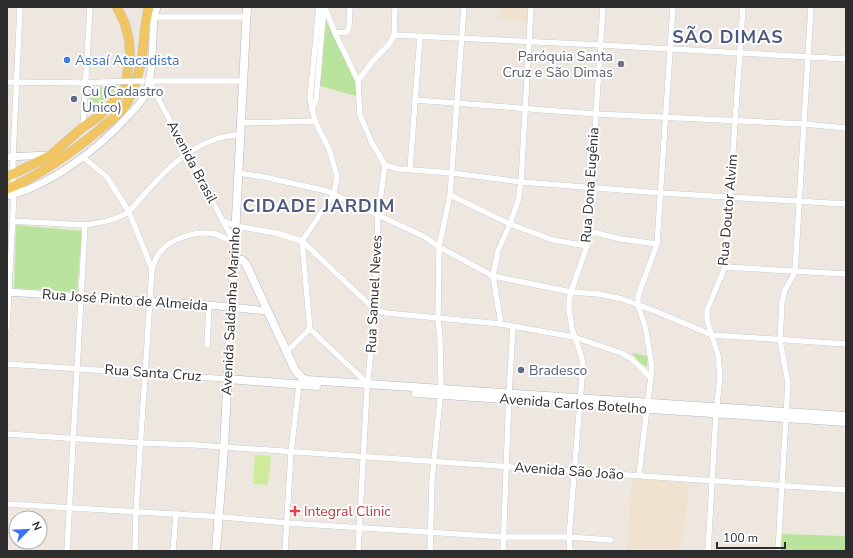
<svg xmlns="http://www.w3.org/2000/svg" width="853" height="558" viewBox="0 0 853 558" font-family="'Nunito Sans',sans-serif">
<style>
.education{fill:#efe3d0}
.green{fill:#bae49d}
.pitch{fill:#ceeb99}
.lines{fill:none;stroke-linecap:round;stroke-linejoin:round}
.minor-casing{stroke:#b3b7c0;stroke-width:6}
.tertiary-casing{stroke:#b3b7c0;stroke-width:8}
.secondary-casing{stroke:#b3b7c0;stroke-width:9}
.primary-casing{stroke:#c8c8c8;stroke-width:10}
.minor{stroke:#fff;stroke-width:5.5}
.tertiary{stroke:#fff;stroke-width:7}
.secondary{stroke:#fff;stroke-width:8}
.primary{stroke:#f1c562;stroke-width:9}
.minor-bridge-casing{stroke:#b3b7c0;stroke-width:6;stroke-linecap:butt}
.minor-bridge{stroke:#fff;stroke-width:5.5}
.shop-dot{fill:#3f7fe0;stroke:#fff;stroke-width:1.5}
.worship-dot{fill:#6b7280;stroke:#fff;stroke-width:1.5}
.service-dot{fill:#5c6f8a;stroke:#fff;stroke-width:1.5}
.health-dot{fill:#e0444e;stroke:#fff;stroke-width:1.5}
.labels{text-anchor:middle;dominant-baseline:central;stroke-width:4;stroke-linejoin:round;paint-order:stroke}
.worship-label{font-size:14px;fill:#5b616d;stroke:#fff;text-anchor:end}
.shop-label{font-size:14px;fill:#366cbe;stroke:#fff;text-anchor:start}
.service-label{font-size:14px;fill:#4e5e75;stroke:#fff;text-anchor:start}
.street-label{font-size:14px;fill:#2d2d2d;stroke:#fff}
.health-label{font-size:14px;fill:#be3a42;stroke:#fff;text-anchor:start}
.district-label{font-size:18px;font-weight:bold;letter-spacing:1px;fill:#4d597f;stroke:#fff}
</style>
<rect width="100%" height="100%" fill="#eee7e0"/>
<g class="education">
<polygon points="499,7 530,7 529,22 498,19"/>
<polygon points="632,478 690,483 683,541 680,541 679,551 626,551"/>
</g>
<g class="green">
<polygon points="326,21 356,81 356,96 320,86"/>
<path d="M119 86C112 97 102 106 90 112V88Z"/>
<polygon points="16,225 82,231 77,292 14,288"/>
<polygon points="632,353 648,356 647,367 638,362"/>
<polygon points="782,534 846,536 846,551 780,551"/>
</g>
<polygon class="pitch" points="255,455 271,456 268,485 253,484"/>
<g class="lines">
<defs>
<g id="minor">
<polyline points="325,7 335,33 358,81"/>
<polyline points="154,17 247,17"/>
<polyline points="335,33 347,32 349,27 350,7"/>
<polyline points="394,35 601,45 846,59"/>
<polyline points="147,81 243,81"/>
<polyline points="149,81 234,242"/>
<polyline points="7,82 87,83 104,82"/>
<polyline points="415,100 596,114 804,124 846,128"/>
<polyline points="312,110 316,100 324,7"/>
<polyline points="241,123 315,121"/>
<polyline points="83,127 90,7"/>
<polyline points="83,157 107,177 129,212 152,269"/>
<polyline points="385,165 399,169 452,173 521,182 661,193 846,204"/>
<polyline points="410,169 420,36"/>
<polyline points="239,173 264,177 327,191 425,237 439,247 493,276 571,292 599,294 622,299 655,311 712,335 846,344"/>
<polyline points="450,195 510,224 553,240 587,246"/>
<path d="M12 221 85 225C100 223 116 220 129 212 154 183 178 152 216 139 224 136 233 136 241 134"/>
<polyline points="223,221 236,226 276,233 302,241 375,310 386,313 501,324 574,337 621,353 632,359 651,378"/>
<polyline points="588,231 621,239 657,244"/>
<polyline points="725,267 846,274"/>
<polyline points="501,324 493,276 498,251 510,224 518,201 521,182 531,7"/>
<polyline points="7,328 14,194 13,187 13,157 20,7"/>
<polyline points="310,329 368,384"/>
<polyline points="207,345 209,305"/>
<polyline points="286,352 310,329 302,241 334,194 337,176 329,149 315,121 310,98 319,7"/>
<polyline points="7,364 228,379"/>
<polyline points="7,434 141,443 195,445 846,490"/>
<polyline points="639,475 652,367 645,326 638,305 638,296 657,244 673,7"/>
<polyline points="7,504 223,517 287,523 504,537 569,537 611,540"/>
<polyline points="67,551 85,225"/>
<path d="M135 551 136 511 152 269C154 264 156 257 160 252 171 238 198 230 215 234 222 236 228 240 235 243"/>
<polyline points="173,551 176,514"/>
<polyline points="285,551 291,452 299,385"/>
<polyline points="358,551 367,389 375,310 378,215 385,165 371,141 360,115 358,81 372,62 390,43 394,35 395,7"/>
<polyline points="430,551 432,481 441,389 440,339 438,318 439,247 450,195 464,7"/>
<polyline points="503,551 509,393 513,327"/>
<polyline points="570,551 569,537 583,365 581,355 572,329 569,309 569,301 571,292 587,246 592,187 596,114 603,7"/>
<polyline points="708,551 716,413 720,377 718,355 707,320 707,310 725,267 743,7"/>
<polyline points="778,551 788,383 780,340 782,302 785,290 793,276 795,271 811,7"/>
</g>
<g id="tertiary">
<polyline points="7,157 49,155"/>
<path d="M7 196C50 186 98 149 128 116 134 110 141 103 145 95 154 76 152 38 154 17L157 7"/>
<polyline points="7,292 209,305 267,311"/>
</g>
<g id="secondary">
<polyline points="234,259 242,260 246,264 295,370 302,378 307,380 846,416"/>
<polyline points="228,379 317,386"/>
<polyline points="416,393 548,402"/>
<polyline points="592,405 846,422"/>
<polyline points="216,551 224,448 247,7"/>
</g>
<g id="primary">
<polyline points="7,177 51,155 83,127 98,117 107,109 125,88 130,55 129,40 125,24 117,7"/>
<path d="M7 189C41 175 71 153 99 130 107 123 118 116 124 107 132 96 136 81 140 67 145 48 143 27 149 7"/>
</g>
</defs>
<use href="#minor" class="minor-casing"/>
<use href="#tertiary" class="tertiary-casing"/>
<use href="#secondary" class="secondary-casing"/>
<use href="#primary" class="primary-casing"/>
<use href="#minor" class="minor"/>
<use href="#tertiary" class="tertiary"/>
<use href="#secondary" class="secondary"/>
<use href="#primary" class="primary"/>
<defs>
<polyline id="minor-bridge" points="104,82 142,81"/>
</defs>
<use href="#minor-bridge" class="minor-bridge-casing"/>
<use href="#minor-bridge" class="minor-bridge"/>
</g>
<circle class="shop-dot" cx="67" cy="60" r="4"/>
<circle class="worship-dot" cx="621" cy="64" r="4"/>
<g class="service-dot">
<circle cx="74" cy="99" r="4"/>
<circle cx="521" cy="370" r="4"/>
</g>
<path class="health-dot" d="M293 505h4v4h4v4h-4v4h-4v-4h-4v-4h4z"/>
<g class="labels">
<g class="worship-label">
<text x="613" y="56">Paróquia Santa<tspan x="613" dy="16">Cruz e São Dimas</tspan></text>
</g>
<g class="shop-label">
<text x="75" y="60">Assaí Atacadista</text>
</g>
<g class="service-label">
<text x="82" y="91">Cu (Cadastro<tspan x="82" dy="16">Unico)</tspan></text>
<text x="529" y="370">Bradesco</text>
</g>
<g class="street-label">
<text transform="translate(192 162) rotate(62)">Avenida Brasil</text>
<text transform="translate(590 185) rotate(-86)">Rua Dona Eugênia</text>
<text transform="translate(728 210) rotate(-85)">Rua Doutor Alvim</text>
<text transform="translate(374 294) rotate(-87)">Rua Samuel Neves</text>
<text transform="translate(125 300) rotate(4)">Rua José Pinto de Almeida</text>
<text transform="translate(231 311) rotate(-87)">Avenida Saldanha Marinho</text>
<text transform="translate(153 373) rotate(4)">Rua Santa Cruz</text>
<text transform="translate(573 404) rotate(4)">Avenida Carlos Botelho</text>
<text transform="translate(569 471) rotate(4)">Avenida São João</text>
</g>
<g class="health-label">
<text x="304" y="511">Integral Clinic</text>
</g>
<g class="district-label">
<text x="728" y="37">SÃO DIMAS</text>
<text x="319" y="206">CIDADE JARDIM</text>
</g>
</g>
<rect width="853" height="558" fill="none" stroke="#2d2d2d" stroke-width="16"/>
<g transform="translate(28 530) rotate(66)"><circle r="19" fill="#ffffff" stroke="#ababab"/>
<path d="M0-3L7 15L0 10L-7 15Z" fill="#4171fa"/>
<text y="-6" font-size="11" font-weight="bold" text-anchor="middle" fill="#2d2d2d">N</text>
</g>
<path d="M717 542v6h68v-6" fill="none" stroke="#2d2d2d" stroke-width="2"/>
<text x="723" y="542" font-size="12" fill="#2d2d2d" stroke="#ffffff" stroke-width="3" paint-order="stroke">100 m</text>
</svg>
